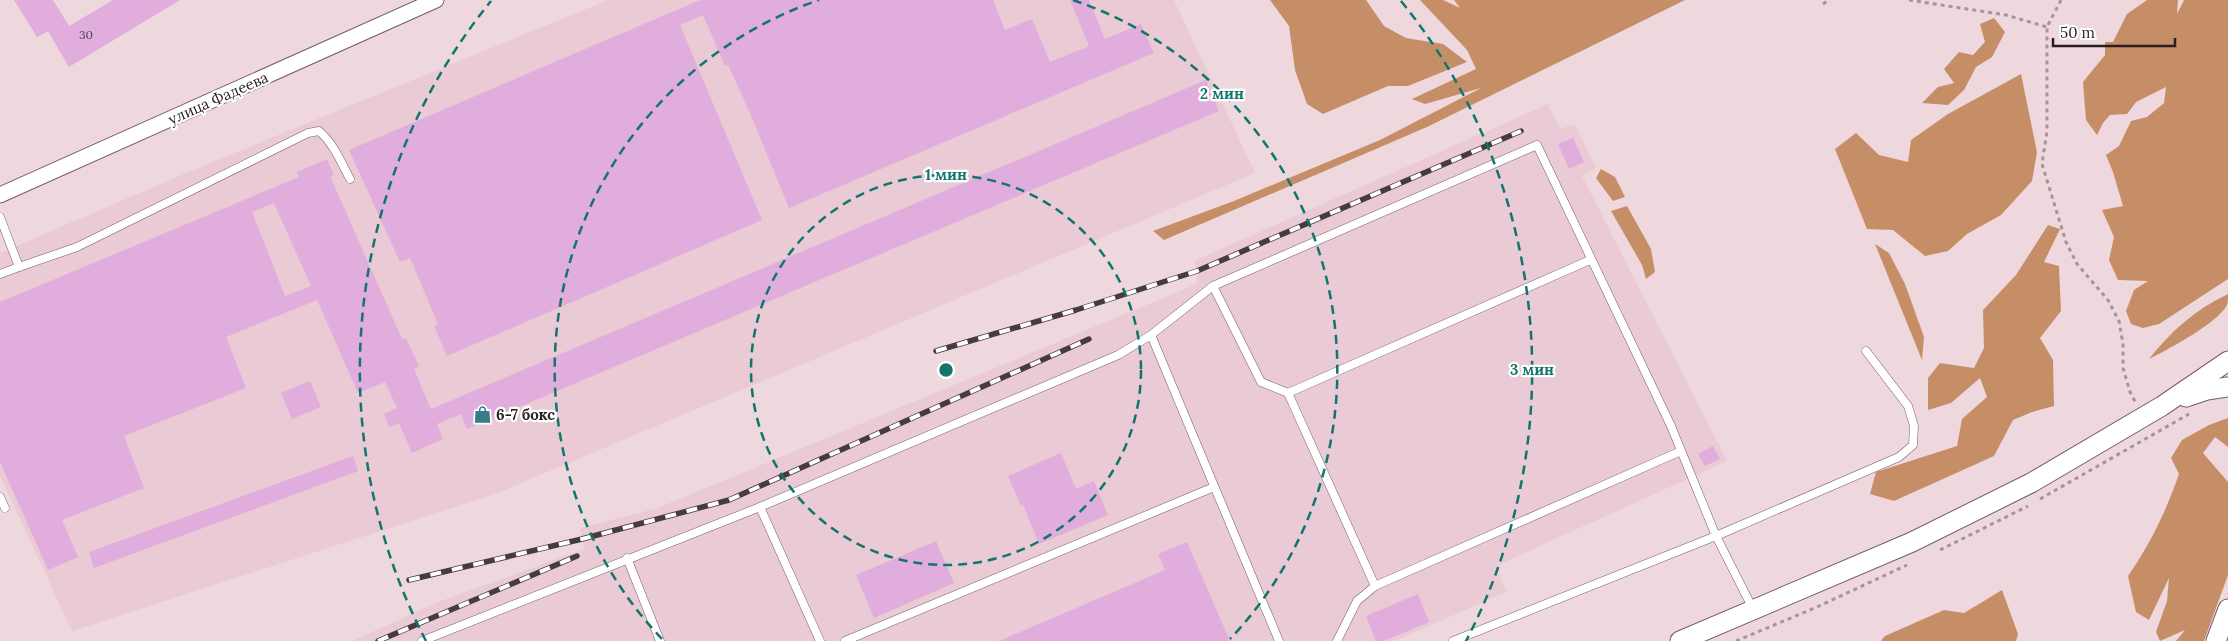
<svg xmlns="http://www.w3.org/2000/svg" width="2228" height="641" viewBox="0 0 2228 641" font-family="Lora,serif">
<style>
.built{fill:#eacad4}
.forest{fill:#c68e67}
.building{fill:#e0addd;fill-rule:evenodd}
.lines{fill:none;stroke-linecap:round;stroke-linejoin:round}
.service-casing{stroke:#735e65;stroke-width:9}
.minor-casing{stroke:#735e65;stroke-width:17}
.tertiary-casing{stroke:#735e65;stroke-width:21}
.path{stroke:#a69499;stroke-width:3;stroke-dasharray:4 4;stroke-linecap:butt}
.service{stroke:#fff;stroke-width:8}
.minor{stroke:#fff;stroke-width:15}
.tertiary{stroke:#fff;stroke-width:19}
.rail-casing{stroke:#463b3e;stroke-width:5.5}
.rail{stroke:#fff;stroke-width:4;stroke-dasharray:11;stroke-linecap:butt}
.ring{fill:none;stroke:#0f766e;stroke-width:2.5;stroke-dasharray:9 6}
.labels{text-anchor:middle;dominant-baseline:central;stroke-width:4.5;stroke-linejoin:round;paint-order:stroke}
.number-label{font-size:12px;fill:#564251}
.street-label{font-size:15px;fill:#281f22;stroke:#fff}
.poi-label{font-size:15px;font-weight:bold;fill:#281f22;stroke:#fff;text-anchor:start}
.centre{fill:#0f766e;stroke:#fff;stroke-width:2.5}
.ring-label{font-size:15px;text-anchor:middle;font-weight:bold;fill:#0f766e;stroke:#fff;stroke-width:4.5;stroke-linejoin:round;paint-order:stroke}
</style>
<rect width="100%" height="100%" fill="#efd7de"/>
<g class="built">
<polygon points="608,0 1174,0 1255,173 495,494 72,631 0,476 0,253 186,173"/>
<polygon points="1548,104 1560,129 1575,124 1596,168 1582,176 1727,461 1496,566 1506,592 1395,641 352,641 441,601 584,549 580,528 658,508 1197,284 1197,271 1194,261"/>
</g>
<g class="forest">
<polygon points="1270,0 1366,0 1384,26 1406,38 1443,44 1467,62 1408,86 1388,86 1323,114 1307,104 1295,70 1289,26"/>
<polygon points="1420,0 1443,0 1460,8 1454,0 1685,0 1427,127 1164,240 1153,231 1234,201 1380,140 1481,88 1425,104 1412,99 1476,69 1467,50"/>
<polygon points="2147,0 2178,0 2177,14 2184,0 2228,0 2228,279 2159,324 2143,328 2131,324 2126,311 2134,290 2148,281 2118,280 2109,260 2114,237 2102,210 2123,206 2113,172 2106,155 2119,146 2131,121 2147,117 2164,103 2166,87 2136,102 2127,114 2110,115 2103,123 2097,135 2086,120 2083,82 2105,55 2105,42 2113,42 2127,14"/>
<polygon points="1994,18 2005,32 1992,57 1976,67 1964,90 1948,105 1922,103 1938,87 1954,83 1944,69 1959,52 1973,55 1985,42 1980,24"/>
<polygon points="2021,74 2037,152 2032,181 2001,215 1967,234 1948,251 1925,256 1893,230 1867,229 1835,149 1856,133 1879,155 1908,162 1911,140 1948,114"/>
<polygon points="1601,169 1615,177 1625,197 1613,201 1596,178"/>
<polygon points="1627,206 1651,249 1655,272 1646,279 1642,265 1611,211"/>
<polygon points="2048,225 2060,229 2044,262 2059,266 2061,311 2040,338 2053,360 2054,406 2032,412 2013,420 1994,456 1894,501 1870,494 1876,472 1957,446 1962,419 1987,397 1980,378 1951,403 1928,410 1928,378 1940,363 1974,368 1984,348 1983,310 2016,275"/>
<polygon points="1875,244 1889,253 1905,284 1924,337 1922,360"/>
<path d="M2228 294C2228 298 2228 302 2227 305 2218 323 2167 350 2149 359 2171 331 2196 309 2228 294Z"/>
<path d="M2228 418V447L2215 437 2203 453 2228 482V575L2204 641H2176L2185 630 2160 641 2156 632 2167 601 2169 578 2149 620 2136 612 2128 576C2151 543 2166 511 2179 474L2171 458 2182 440 2209 425Z"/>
<polygon points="2002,590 2018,634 2016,641 1881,641 1885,636 1944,610 1964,613"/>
</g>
<g class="building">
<polygon points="14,0 53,0 69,26 113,0 180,0 69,67 48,31 37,37"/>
<polygon points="700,0 993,0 1005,30 1032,19 1050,62 1089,46 1070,0 1089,0 1105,39 1141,24 1154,53 789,208 750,113 728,65 725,66 703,15 680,25 762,220 447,356 434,326 438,324 410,258 400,262 349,150"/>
<path d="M1206 80 1219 111 467 429 461 414 437 424 443 439 412 453 399 423 389 427 384 414 397 408 385 382 358 393 317 300 226 337 246 388 124 436 144 488 62 520 78 557 48 570 0 462V302L299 177 297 172 327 159 334 175 330 176 402 339 406 338 419 366 414 369 431 409ZM274 203 311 286 285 296 252 212Z"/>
<polygon points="1573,138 1584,162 1569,169 1558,144"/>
<polygon points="310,381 321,407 292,419 281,393"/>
<polygon points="1713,446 1720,459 1705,466 1698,454"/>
<polygon points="1061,453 1076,489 1094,481 1108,515 1039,544 1023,505 1021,506 1008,476"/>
<polygon points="353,456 358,471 94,568 89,552"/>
<polygon points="936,541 954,583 874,618 856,575"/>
<polygon points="1187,542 1230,641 999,641 1165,570 1158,554"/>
<polygon points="1418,594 1429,622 1384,641 1376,641 1366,616"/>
</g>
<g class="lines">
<defs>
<g id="service">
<path d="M0 217 19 267 77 247 308 133 319 131C334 144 341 162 350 179"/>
<polyline points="0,274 19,267"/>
<polyline points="1213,286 1261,382 1288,393 1375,586"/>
<polyline points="1151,335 1279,641"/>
<polyline points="1288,393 1590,260"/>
<polyline points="0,497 5,508"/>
<polyline points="760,507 820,641"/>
<polyline points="627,558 660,641"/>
<polyline points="422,641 760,507 1118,355 1151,335 1213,286 1537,145 1671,426 1716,536 1753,609"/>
<polyline points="845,641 1214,487"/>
<polyline points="1337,641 1357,601 1375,586 1681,451"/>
<polyline points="1453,641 1716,536 1899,457 1913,445 1914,426 1908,406 1866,351"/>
</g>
<polyline id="minor" points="0,195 436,0"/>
<g id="tertiary">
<polyline points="2186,397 2207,390 2228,387"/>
<polyline points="1680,641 1912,542 2031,483 2162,406 2228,361"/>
<polyline points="2216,641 2228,609"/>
</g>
</defs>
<use href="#service" class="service-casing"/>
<use href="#minor" class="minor-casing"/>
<use href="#tertiary" class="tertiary-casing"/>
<g class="path">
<polyline points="1909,0 2006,15 2047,27"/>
<polyline points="2061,0 2047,27 2047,131 2042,164 2066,242 2077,264 2108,300 2119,321 2123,344 2123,368 2130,392 2136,403"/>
<polyline points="1823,4 1829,0"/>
<polyline points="2040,499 2189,414"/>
<polyline points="1940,550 2028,506"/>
<polyline points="1736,641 1817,607 1907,565"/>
</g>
<use href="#service" class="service"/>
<use href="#minor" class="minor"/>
<use href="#tertiary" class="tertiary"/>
<defs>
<g id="rail">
<polyline points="936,351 1076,310 1197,271 1521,131"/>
<polyline points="409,580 582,539 729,500 1089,339"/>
<polyline points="378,641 577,556"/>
</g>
</defs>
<use href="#rail" class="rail-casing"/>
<use href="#rail" class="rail"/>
</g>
<g class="ring">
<circle cx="946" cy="370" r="195"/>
<path d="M662 639A391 391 0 0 1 819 0M1073 0A391 391 0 0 1 1230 639"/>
<path d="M426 641A586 586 0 0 1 491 1M1401 1A586 586 0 0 1 1466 641"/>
</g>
<defs>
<symbol id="shop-bare" viewBox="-9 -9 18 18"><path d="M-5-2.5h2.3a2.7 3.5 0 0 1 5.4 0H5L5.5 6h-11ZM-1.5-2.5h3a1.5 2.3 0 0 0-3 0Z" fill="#367c89" stroke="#fff" stroke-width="2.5" paint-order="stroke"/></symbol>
</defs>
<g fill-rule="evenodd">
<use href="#shop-bare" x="470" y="402" width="25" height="25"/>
</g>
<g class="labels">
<g class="number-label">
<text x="86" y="34">30</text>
</g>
<g class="street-label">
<text transform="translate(218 98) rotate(-24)">улица Фадеева</text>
</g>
<g class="poi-label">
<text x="496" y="414">6-7 бокс</text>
</g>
</g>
<circle cx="946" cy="370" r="8" class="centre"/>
<g class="ring-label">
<text x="1222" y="99">2 мин</text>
<text x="946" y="180">1 мин</text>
<text x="1532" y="375">3 мин</text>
</g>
<path d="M2053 38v8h122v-8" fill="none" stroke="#281f22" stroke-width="2.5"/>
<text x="2060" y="38" font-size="15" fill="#281f22" stroke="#ffffff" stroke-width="4" paint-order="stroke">50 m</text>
</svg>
